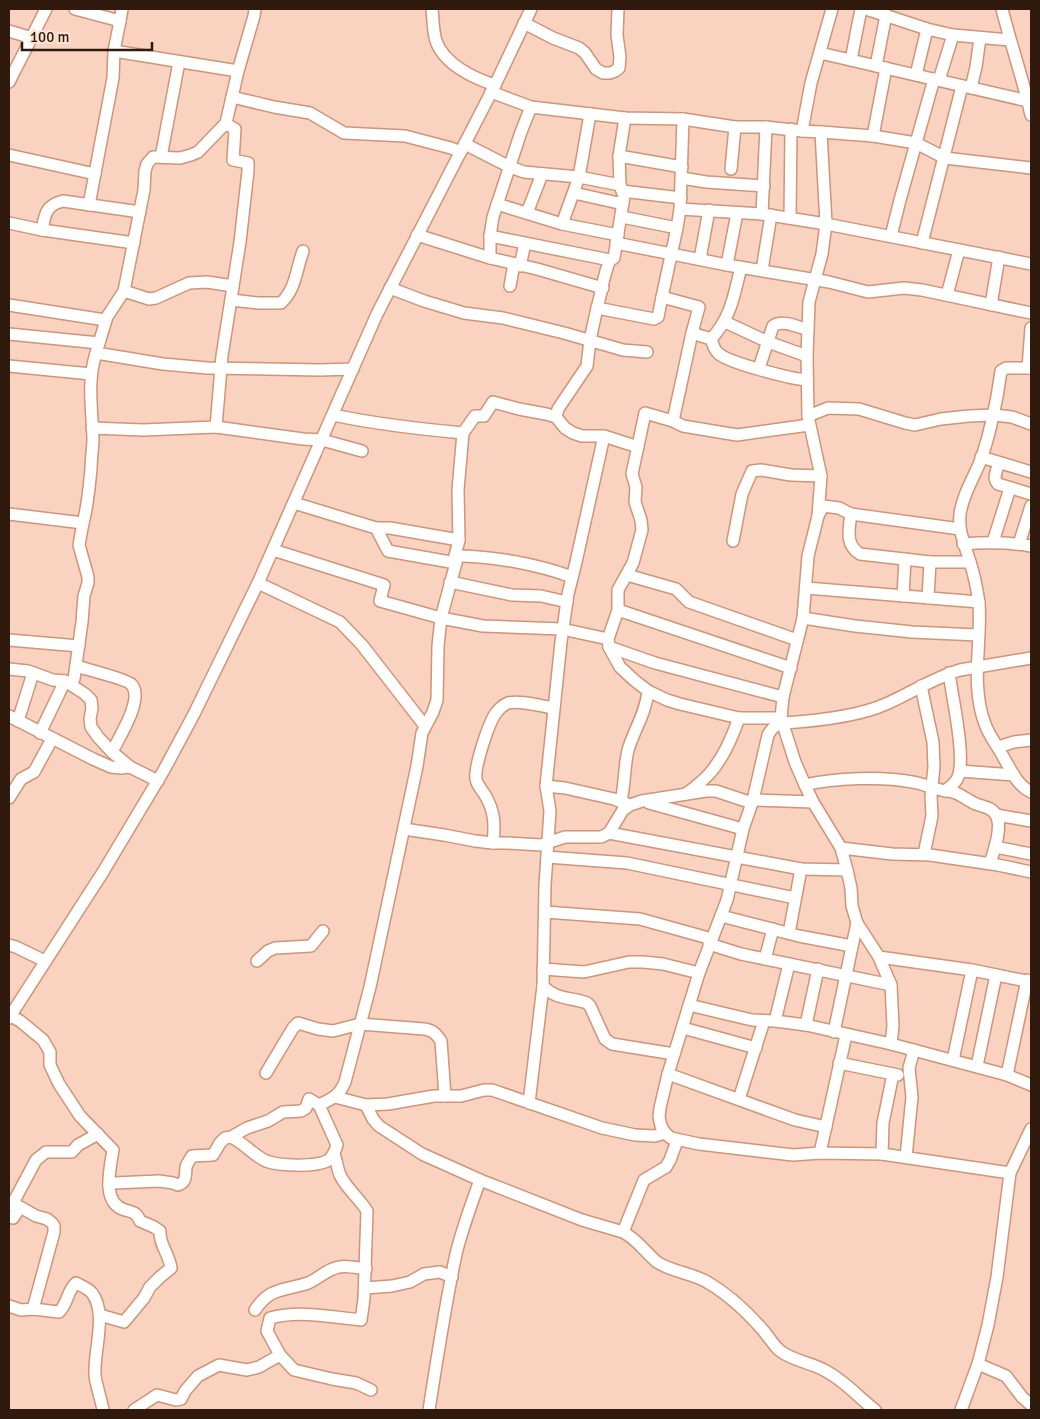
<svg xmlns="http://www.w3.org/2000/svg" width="1040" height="1419" viewBox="0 0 1040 1419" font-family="Signika,sans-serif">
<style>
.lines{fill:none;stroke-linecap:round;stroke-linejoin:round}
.minor-casing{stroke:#d09476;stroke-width:14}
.minor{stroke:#fff;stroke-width:11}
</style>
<rect width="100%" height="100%" fill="#f9d2c0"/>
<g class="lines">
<defs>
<g id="minor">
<polyline points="75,9 120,21 122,9"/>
<polyline points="255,9 254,16 238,71 226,123 198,152 191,155 180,158 153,157 147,164 145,171 144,190 124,291 107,317 96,353 163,364 207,368 320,370 353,369"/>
<path d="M432 9C433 19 433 31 436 41 444 64 473 78 495 85"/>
<polyline points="866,9 927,29 953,35 1010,40"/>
<path d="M1002 9C1011 45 1023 79 1031 115"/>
<polyline points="524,23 553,38 579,48 585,53 596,69 603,73 610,73 615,71 619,68 620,57 617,35 618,9"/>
<polyline points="9,31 32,38"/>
<polyline points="114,51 238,71"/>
<polyline points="820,53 1028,101"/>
<polyline points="851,60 861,9"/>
<polyline points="876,66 886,15"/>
<polyline points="916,75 927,29"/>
<polyline points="939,80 953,35"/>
<polyline points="9,82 46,9"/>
<polyline points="971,88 976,67 980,38"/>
<polyline points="491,92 531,107 625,118 683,119 735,127 766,127 802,131 821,132 873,136 916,143 945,158 1031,168"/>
<polyline points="232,97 274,107 310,113 344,133 405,136 451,148 461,152"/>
<path d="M625 118 619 156 620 185 624 196 614 258 610 260C603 275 602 292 597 308L654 319 658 317 662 297 699 307 692 333 711 339C713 344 714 350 718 353 728 363 792 379 807 380"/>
<polyline points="802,131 811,83 832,9"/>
<polyline points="821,132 826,224 822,254 809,302 807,356 808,416 821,476 818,516 808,556 803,618 783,697 781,718 795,762 805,785 813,802 841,848 847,870 851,888 852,906 857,923 879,957 891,985 893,1026 891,1044"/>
<polyline points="873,136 886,68"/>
<polyline points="465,144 510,167 524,172 579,177 620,185"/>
<polyline points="9,155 95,174"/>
<polyline points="619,156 682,167"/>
<polyline points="161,157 179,62"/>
<polyline points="731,169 735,127"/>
<polyline points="682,178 706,182 764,186"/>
<polyline points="622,191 681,198"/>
<polyline points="574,193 623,204"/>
<polyline points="497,204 562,224 618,235"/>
<polyline points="89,205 113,78 114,51 120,21"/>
<polyline points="680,209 762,214 826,224 1031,264"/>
<polyline points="527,213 542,174"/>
<polyline points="762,214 766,127"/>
<polyline points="622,217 677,228"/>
<polyline points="790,218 791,129"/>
<polyline points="9,223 42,230 134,243"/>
<polyline points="562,224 579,177 590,114"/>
<path d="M42 230C45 214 46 205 63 201L140 212"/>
<polyline points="417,235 490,258 537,269 603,288"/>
<polyline points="490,236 610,260"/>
<polyline points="891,236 900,200 934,79"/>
<polyline points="616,243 727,265 829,282 868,292 904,288 922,290 1031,313"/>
<polyline points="922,243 962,86"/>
<polyline points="490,258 490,236 493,217 521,132 531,107"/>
<polyline points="700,259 709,210"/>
<polyline points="727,265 737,213"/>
<polyline points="520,266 525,243"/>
<polyline points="762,270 771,215"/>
<polyline points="510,286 514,264"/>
<polyline points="390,288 424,301 464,313 503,318 564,333 623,350 647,352"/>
<polyline points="124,291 149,299 156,298 189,283 207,282 233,286"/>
<polyline points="947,295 959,250"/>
<polyline points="662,297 677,228 680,209 683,119"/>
<path d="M231 300 258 303H281C296 289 296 270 303 251"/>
<polyline points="9,305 105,320"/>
<polyline points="991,305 999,257"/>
<polyline points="725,322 768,342 807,356"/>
<polyline points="692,333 673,421 683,426 737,435 809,425"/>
<polyline points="9,334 99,343"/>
<path d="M711 339C731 318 734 295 741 267"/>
<polyline points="9,366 91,374"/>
<path d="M759 368 773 326C782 319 798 327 808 330"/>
<polyline points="1028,368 1031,328"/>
<path d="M1031 368H1006L1001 371C997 401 991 429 982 457 975 476 963 493 960 514 958 531 965 545 970 562 974 574 977 589 979 603 982 642 970 685 985 724 989 736 999 748 1005 760 1012 772 1018 786 1031 792"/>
<path d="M333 415C376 424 419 429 463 433L475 416H484L493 402 519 409 546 414 556 417 565 428 573 433 582 436H604L638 447"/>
<polyline points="808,416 828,408 859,409 905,423 915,425 941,419 969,416 994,415 1012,417 1031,424"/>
<polyline points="556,417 558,409 587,366 590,340 597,308"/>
<polyline points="673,421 645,413 632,474 636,487 635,502 641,520 642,530 633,563 618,590 618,610 608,639 609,647 620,667 634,680 648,691 667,700 680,704 739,718 781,718"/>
<polyline points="216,427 303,439 322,440 362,451"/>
<polyline points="92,428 143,430 216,427 222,356 240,242 248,171 248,163 233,160 235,129 226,124 226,123"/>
<polyline points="981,457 1031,472"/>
<path d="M999 463C997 470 992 478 998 484L1031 494"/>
<polyline points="294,503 376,528 388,551 456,563"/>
<path d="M9 514 83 523C88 505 89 487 91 469 91 459 93 448 93 438 92 408 87 382 96 353"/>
<path d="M851 514C849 529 845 545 860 554L930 562H970"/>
<polyline points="818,516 823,506 839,508 851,514 960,529"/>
<polyline points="376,528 390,528 459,540"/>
<polyline points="733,541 742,494 752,471 761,470 791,475 821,476"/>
<polyline points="993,542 1010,488"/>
<path d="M963 544C987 542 1008 542 1031 546"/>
<polyline points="1019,544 1031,506"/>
<polyline points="273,550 384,585 380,601 441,618 483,626 562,629 608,639"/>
<path d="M455 556C493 556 537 564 572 577"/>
<polyline points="627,575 676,589 689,602 797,640"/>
<polyline points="450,582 512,595 541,596 567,602"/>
<polyline points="258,583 340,622 362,645 425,726"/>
<polyline points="806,588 979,602"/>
<polyline points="903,596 905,559"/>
<polyline points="928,598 930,562"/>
<polyline points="618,610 791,668"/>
<polyline points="803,618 855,626 912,632 978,635"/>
<polyline points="9,640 79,646"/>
<polyline points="609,647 655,663 783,697"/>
<path d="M76 666C85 669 126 679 131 684 145 698 119 737 112 752"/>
<polyline points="9,669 28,671 53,680 65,681 85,694 91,700 92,708 90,719 91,727 98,737 112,752 130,767 158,781"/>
<polyline points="70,684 74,679 82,622 84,596 88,583 88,577 79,545 83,523"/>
<polyline points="921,686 933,742 934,767 931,796 932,816 924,854"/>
<polyline points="9,716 93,759 111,767 121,768 130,767"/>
<polyline points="18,721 33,673"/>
<polyline points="40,733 65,681"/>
<polyline points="998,747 1014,742 1031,740"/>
<polyline points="960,771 1014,775"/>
<path d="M805 785C834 778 883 776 912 782 921 783 929 787 937 789 944 791 950 791 956 793 963 796 969 801 976 804 983 807 992 807 996 815 1003 827 994 851 990 863"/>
<polyline points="546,786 565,788 614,799 627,804"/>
<path d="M945 791C950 787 956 783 958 777 966 757 952 696 949 673"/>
<path d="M686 794C694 788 703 781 710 773 724 757 732 737 739 718"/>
<polyline points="9,798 21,779 34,772 52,739"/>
<polyline points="753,800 813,802"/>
<path d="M621 801C625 784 624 767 628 750 634 730 646 713 648 691"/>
<polyline points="649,803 743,829"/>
<polyline points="996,815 1031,821"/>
<polyline points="404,829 444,835 475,841 493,843 507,843 541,845 565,837 601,837 609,833 623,810 630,805 642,801 706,791 716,791 752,803"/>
<polyline points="609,833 801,869 847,870"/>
<path d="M493 843C495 825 495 812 485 795 482 790 477 785 476 779 474 767 489 722 496 713 499 709 503 705 508 703 519 700 541 706 553 708"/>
<polyline points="995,847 1031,854"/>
<polyline points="841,848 892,854 930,855 998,865 1031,872"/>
<polyline points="547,857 627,863 795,898"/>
<polyline points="545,912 640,919 712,939"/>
<polyline points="721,916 799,936 852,946"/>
<polyline points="789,933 801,869"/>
<polyline points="709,944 741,954 891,985"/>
<polyline points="9,945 16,947 45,961"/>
<polyline points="879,957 972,970 1031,982"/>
<polyline points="765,959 773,929"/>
<polyline points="257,961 268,951 275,948 311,946 323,931"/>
<polyline points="543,969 584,972 629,962 643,962 663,964 699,973"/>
<path d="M543 986C556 1000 571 997 587 1003L590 1006 605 1039 612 1044 674 1054"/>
<polyline points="689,1005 752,1020 775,1021 806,1025 891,1044 1007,1075 1031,1085"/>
<path d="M9 1015 20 1021 43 1040 50 1052V1065L59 1084 80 1116 113 1150C110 1169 101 1203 125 1210 133 1212 137 1213 140 1221L154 1227 160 1231C159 1244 169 1254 171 1268L160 1277 150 1287 144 1298 124 1322 100 1315"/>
<polyline points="9,1018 103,872 164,770 194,714 258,583 377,314 495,85 531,9"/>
<polyline points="775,1021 789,964"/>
<polyline points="806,1025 818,969"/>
<polyline points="683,1028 756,1048"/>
<polyline points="834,1032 857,923"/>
<polyline points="953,1060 972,970"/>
<polyline points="839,1063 898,1075"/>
<polyline points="977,1066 996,975"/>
<path d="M266 1073 293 1028 298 1023 318 1029 333 1031 360 1024 424 1029C433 1030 436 1034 441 1041L445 1096"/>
<polyline points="668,1074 795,1120 826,1127"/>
<polyline points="1007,1075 1027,980"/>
<polyline points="335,1097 366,1105 388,1104 434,1096 461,1096 484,1090 492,1090 602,1128 635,1135 655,1136 665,1133"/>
<polyline points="739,1099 764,1021"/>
<polyline points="529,1103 543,986 545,885 550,811 546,786 561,642 568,594 576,562 604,436"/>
<path d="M319 1105C332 1099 339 1096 345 1082L370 987 417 766 422 733 433 712 437 700 438 646 441 618 456 563 455 556 459 540 458 490 463 433"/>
<path d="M366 1105 373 1119 379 1126 422 1154 480 1180 582 1220 623 1232C638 1240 645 1252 657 1262 672 1272 692 1273 707 1282 728 1294 746 1311 762 1329 768 1336 773 1344 779 1350 792 1361 810 1362 824 1370 844 1380 858 1397 875 1410"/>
<polyline points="820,1153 846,1035"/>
<polyline points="882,1154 883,1123 893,1074"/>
<path d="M334 1155C337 1161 337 1168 340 1175 346 1188 359 1198 367 1211L364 1299 361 1320C331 1317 299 1310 270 1318L267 1331 280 1355 294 1370 332 1379 356 1383 371 1390"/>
<polyline points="906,1157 912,1097 909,1068 914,1050"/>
<path d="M1010 1173 882 1154 820 1153 793 1155 699 1144 671 1138 665 1133 661 1126 659 1117 660 1108 668 1074 699 973 727 900 743 829 753 800 768 735C772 728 775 725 783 723 815 721 857 717 886 704 911 693 933 678 960 670L1031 658"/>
<path d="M109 1185 114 1183 159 1181 173 1183 178 1185C187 1181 185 1177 186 1167 187 1163 190 1160 192 1156L213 1155 220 1143 225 1138 231 1137 247 1128 268 1121 283 1112 301 1111 306 1108 309 1099 319 1105 337 1145C335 1151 333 1158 327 1161 315 1167 279 1166 266 1161 253 1155 244 1143 231 1137"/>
<polyline points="13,1203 36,1216 47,1219 52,1223 54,1226 54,1232 33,1309"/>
<polyline points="9,1217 13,1218 17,1212 13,1203 36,1160 46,1152 72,1152 78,1145 98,1134"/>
<polyline points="623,1232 644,1180 666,1167 670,1160 677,1141"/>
<polyline points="365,1288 392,1286 410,1282 424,1274 440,1272 452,1277"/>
<path d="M9 1306 21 1310 33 1309 59 1312C68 1303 67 1291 76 1283 81 1286 88 1288 92 1293 108 1314 93 1352 95 1376 97 1388 101 1399 103 1410"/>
<path d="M255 1310C270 1287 284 1291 308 1283 318 1279 327 1269 339 1267 347 1265 358 1268 366 1269"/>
<polyline points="978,1364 1006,1376 1022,1397 1031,1405"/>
<polyline points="134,1410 157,1395 176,1400 181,1399 185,1391 198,1376 219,1365 247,1370 259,1367 280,1355"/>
<path d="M429 1410C437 1358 445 1306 456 1254 462 1229 471 1205 480 1180"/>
<polyline points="961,1410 978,1364 988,1325 997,1277 1010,1173 1031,1129"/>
</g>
</defs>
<use href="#minor" class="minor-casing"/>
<use href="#minor" class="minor"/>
</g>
<rect width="1040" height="1419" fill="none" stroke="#30190d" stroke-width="20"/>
<path d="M22 42v8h130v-8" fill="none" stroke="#30190d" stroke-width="2.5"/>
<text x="30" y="42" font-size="15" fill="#30190d" stroke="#fde3d6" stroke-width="4" paint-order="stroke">100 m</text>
</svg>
